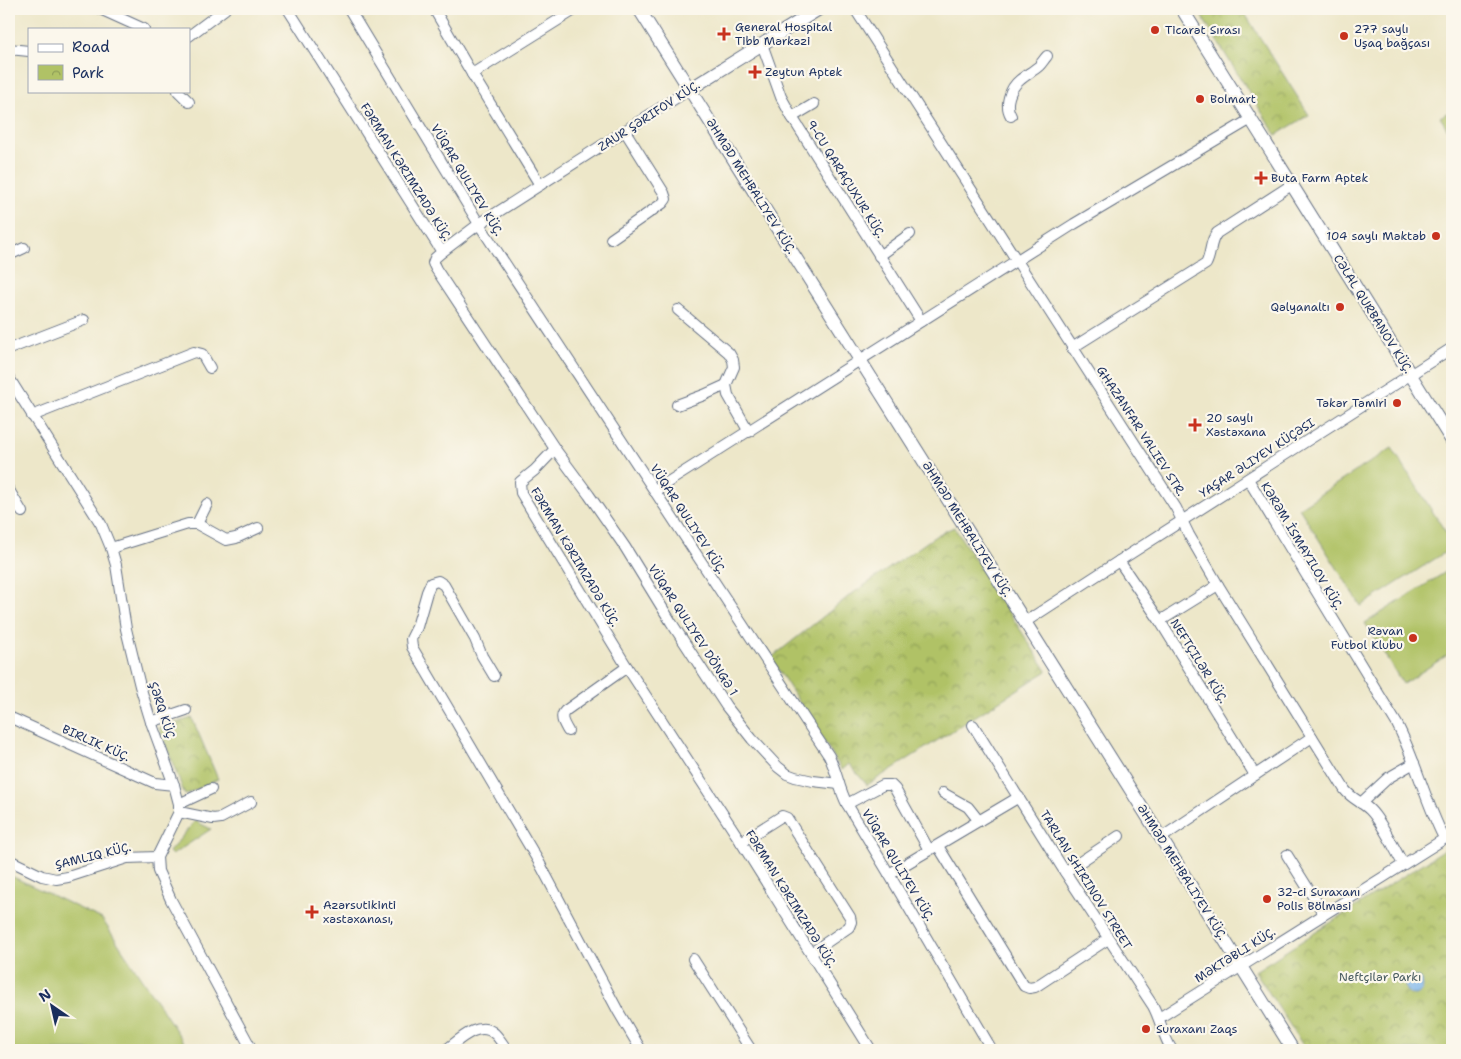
<svg xmlns="http://www.w3.org/2000/svg" width="1461" height="1059" viewBox="0 0 1461 1059" font-family="'Shantell Sans',sans-serif">
<style>
.grass{fill:#b0c266;stroke:#667862}
.park{fill:url(#park-crowns);stroke:#667862}
.water{fill:#7ab4eb;stroke:#4a72a4}
.lines{fill:none;stroke-linecap:round;stroke-linejoin:round}
.minor-casing{stroke:#646f83;stroke-width:12}
.tertiary-casing{stroke:#646f83;stroke-width:14}
.minor{stroke:#fff;stroke-width:10}
.tertiary{stroke:#fff;stroke-width:12}
.poi-dot{fill:#c8321e;stroke:#fbf7ec;stroke-width:2}
.labels{text-anchor:middle;dominant-baseline:central;stroke-width:4.5;stroke-linejoin:round;paint-order:stroke}
.poi-label{font-size:12px;fill:#1b2f5e;stroke:#fbf7ec;text-anchor:start}
.street-label{font-size:12px;fill:#1b2f5e;stroke:#fbf7ec}
.park-label{font-size:12px;fill:#485b60;stroke:#fbf7ec}
</style>
<defs>
<pattern id="park-crowns" width="20" height="18" patternUnits="userSpaceOnUse" patternTransform="scale(1.25)"><rect width="20" height="18" fill="#b0c266"/><path d="M2 6a3 3 0 1 1 6 0M12 15a3 3 0 1 1 6 0" fill="none" stroke="#8e9e57"/></pattern>
</defs>
<rect width="100%" height="100%" fill="#fbf7ec"/>
<filter id="ink" filterUnits="userSpaceOnUse"><feTurbulence type="fractalNoise" baseFrequency=".02" numOctaves="2"/><feDisplacementMap in="SourceGraphic" scale="10" xChannelSelector="R" yChannelSelector="G"/><feConvolveMatrix kernelMatrix="1 2 1 2 8 2 1 2 1" color-interpolation-filters="sRGB"/></filter>
<filter id="wash" filterUnits="userSpaceOnUse"><feTurbulence type="fractalNoise" baseFrequency=".0096" numOctaves="4" result="noise"/><feDisplacementMap in="SourceGraphic" scale="20" xChannelSelector="R" yChannelSelector="G"/><feGaussianBlur stdDeviation="1.12" result="paint"/><feColorMatrix in="noise" values="0 0 0 0 0 0 0 0 0 0 0 0 0 0 0 0 0 1.4 0 .05"/><feComposite in="paint" operator="in"/></filter>
<g filter="url(#wash)">
<rect width="100%" height="100%" fill="#ede7c9"/>
<g class="grass">
<polygon points="1452,110 1452,136 1440,117"/>
<polygon points="1392,448 1452,542 1452,548 1361,606 1299,508"/>
<polygon points="1452,568 1452,652 1403,684 1365,623"/>
<polygon points="195,821 211,829 172,855 169,852"/>
<polygon points="9,875 102,919 189,1050 9,1050"/>
</g>
<g class="park">
<polygon points="1197,9 1242,9 1309,115 1276,135"/>
<polygon points="954,527 1047,671 867,785 849,764 842,770 771,658 849,596 937,535"/>
<polygon points="192,718 218,779 185,795 159,728"/>
<polygon points="1452,845 1452,1050 1306,1050 1255,971"/>
</g>
<circle class="water" cx="1414" cy="986" r="9"/>
</g>
<g filter="url(#ink)">
<g class="lines">
<defs>
<g id="minor">
<polyline points="100,9 144,29"/>
<polyline points="288,9 442,252 435,258 433,263 436,269 555,449 589,495 625,547 671,622 726,706 752,739 778,767 787,774 795,777 813,781 839,784"/>
<path d="M349 9 479 224 829 756C837 772 839 789 847 804L889 874 992 1050"/>
<polyline points="434,9 472,74 540,185"/>
<path d="M855 9 1176 508 1189 535 1218 585 1345 790C1352 799 1362 802 1370 810 1382 822 1394 848 1403 864"/>
<polyline points="189,36 225,9"/>
<polyline points="762,44 781,97 792,117 921,321"/>
<polyline points="9,49 29,51"/>
<polyline points="472,74 576,9"/>
<polyline points="178,91 189,102"/>
<path d="M1011 116C1004 105 1010 88 1020 80 1026 75 1033 71 1039 66 1042 63 1044 59 1047 56"/>
<polyline points="792,117 814,104"/>
<polyline points="611,239 663,203 666,199 664,193 625,131"/>
<polyline points="442,252 479,224 690,89"/>
<polyline points="9,255 24,248"/>
<polyline points="879,256 910,234"/>
<polyline points="678,310 729,353 733,360 734,367 726,385 728,395 749,432"/>
<path d="M1072 348 1206 264C1212 253 1209 242 1217 233L1293 184"/>
<polyline points="9,349 84,320"/>
<polyline points="9,378 101,524 111,548 116,565 126,629 140,686 151,722 174,785 179,804 179,812 157,857 158,871 171,900 252,1050"/>
<polyline points="677,405 704,395 726,385"/>
<polyline points="32,416 194,352 202,354 210,368"/>
<polyline points="555,449 535,470 520,482 521,493 627,667 741,842 871,1050"/>
<path d="M1248 479 1397 724C1416 761 1425 801 1444 838"/>
<polyline points="9,490 22,512"/>
<polyline points="654,491 1074,224 1251,119"/>
<polyline points="197,524 207,504"/>
<polyline points="111,548 188,524 197,524 226,540 236,538 258,528"/>
<polyline points="1119,561 1160,621 1255,775"/>
<polyline points="1160,621 1218,585"/>
<polyline points="1025,622 1119,561 1452,348"/>
<polyline points="494,676 482,656 475,639 444,585 438,581 431,583 427,592 417,627 411,639 412,647 540,864 618,1011 641,1050"/>
<polyline points="9,717 155,783 174,785"/>
<polyline points="151,722 186,710"/>
<path d="M973 725 1065 872 1153 1006C1161 1021 1163 1036 1172 1050"/>
<path d="M568 731C564 724 559 717 565 711L627 667"/>
<polyline points="943,793 968,807 979,821"/>
<polyline points="1361,803 1388,778 1414,763"/>
<polyline points="179,804 211,789"/>
<polyline points="847,804 883,785 891,785 895,789 929,850"/>
<polyline points="179,812 213,819 221,818 251,802"/>
<polyline points="1161,838 1312,737"/>
<polyline points="741,842 782,816 787,818 850,917 851,922 849,927 811,953"/>
<polyline points="938,846 1024,986 1029,988 1035,987 1108,939"/>
<polyline points="1287,855 1324,914"/>
<polyline points="9,860 42,876 56,879 68,877 127,858 157,857"/>
<polyline points="1065,872 1119,836"/>
<polyline points="889,874 1019,797"/>
<polyline points="693,959 751,1050"/>
<polyline points="1159,1018 1452,834"/>
<path d="M446 1050C458 1041 479 1019 495 1034 500 1039 503 1045 507 1050"/>
</g>
<g id="tertiary">
<polyline points="639,9 1161,838 1293,1050"/>
<polyline points="1182,9 1452,441"/>
<polyline points="690,89 819,9"/>
</g>
</defs>
<use href="#minor" class="minor-casing"/>
<use href="#tertiary" class="tertiary-casing"/>
<use href="#minor" class="minor"/>
<use href="#tertiary" class="tertiary"/>
</g>
</g>
<g class="poi-dot">
<circle cx="1155" cy="30" r="5"/>
<path d="M721.5 26.5h5v5h5v5h-5v5h-5v-5h-5v-5h5z"/>
<circle cx="1344" cy="36" r="5"/>
<path d="M752.5 64.5h5v5h5v5h-5v5h-5v-5h-5v-5h5z"/>
<circle cx="1200" cy="99" r="5"/>
<path d="M1258.5 170.5h5v5h5v5h-5v5h-5v-5h-5v-5h5z"/>
<circle cx="1436" cy="236" r="5"/>
<circle cx="1340" cy="307" r="5"/>
<circle cx="1397" cy="403" r="5"/>
<path d="M1192.5 417.5h5v5h5v5h-5v5h-5v-5h-5v-5h5z"/>
<circle cx="1413" cy="638" r="5"/>
<circle cx="1267" cy="899" r="5"/>
<path d="M309.5 904.5h5v5h5v5h-5v5h-5v-5h-5v-5h5z"/>
<circle cx="1146" cy="1029" r="5"/>
</g>
<g class="labels">
<g class="poi-label">
<text x="735" y="27">General Hospital<tspan x="735" dy="14">Tibb Mərkəzi</tspan></text>
<text x="1354" y="29">277 saylı<tspan x="1354" dy="14">Uşaq bağçası</tspan></text>
<text x="1165" y="30">Ticarət Sırası</text>
<text x="765" y="72">Zeytun Aptek</text>
<text x="1210" y="99">Bolmart</text>
<text x="1271" y="178">Buta Farm Aptek</text>
<text x="1426" y="236" text-anchor="end">104 saylı Məktəb</text>
<text x="1330" y="307" text-anchor="end">Qəlyanaltı</text>
<text x="1387" y="403" text-anchor="end">Təkər Təmiri</text>
<text x="1206" y="418">20 saylı<tspan x="1206" dy="14">Xəstəxana</tspan></text>
<text x="1403" y="631" text-anchor="end">Rəvan<tspan x="1403" dy="14">Futbol Klubu</tspan></text>
<text x="1277" y="892">32-ci Suraxanı<tspan x="1277" dy="14">Polis Bölməsi</tspan></text>
<text x="323" y="905">Azərsutikinti<tspan x="323" dy="14">xəstəxanası,</tspan></text>
<text x="1156" y="1029">Suraxanı Zaqs</text>
</g>
<g class="street-label">
<text transform="translate(649 116) rotate(-33)">ZAUR ŞƏRIFOV KÜÇ.</text>
<text transform="translate(406 172) rotate(58)">FƏRMAN KƏRIMZADƏ KÜÇ.</text>
<text transform="translate(846 179) rotate(58)">9-CU QARAÇUXUR KÜÇ.</text>
<text transform="translate(467 180) rotate(59)">VÜQAR QULIYEV KÜÇ.</text>
<text transform="translate(751 186) rotate(58)">ƏHMƏD MEHBALIYEV KÜÇ.</text>
<text transform="translate(1373 314) rotate(58)">CƏLAL QURBANOV KÜÇ.</text>
<text transform="translate(1141 431) rotate(57)">GHAZANFAR VALIEV STR.</text>
<text transform="translate(1257 458) rotate(-33)">YAŞAR ƏLIYEV KÜÇƏSI</text>
<text transform="translate(688 519) rotate(57)">VÜQAR QULIYEV KÜÇ.</text>
<text transform="translate(967 529) rotate(58)">ƏHMƏD MEHBALIYEV KÜÇ.</text>
<text transform="translate(1302 546) rotate(59)">KƏRƏM İSMAYILOV KÜÇ.</text>
<text transform="translate(575 557) rotate(59)">FƏRMAN KƏRIMZADƏ KÜÇ.</text>
<text transform="translate(693 630) rotate(57)">VÜQAR QULIYEV DÖNGƏ 1</text>
<text transform="translate(1199 661) rotate(58)">NEFTÇILƏR KÜÇ.</text>
<text transform="translate(162 710) rotate(72)">ŞƏRQ KÜÇ</text>
<text transform="translate(96 743) rotate(24)">BIRLIK KÜÇ.</text>
<text transform="translate(93 856) rotate(-14)">ŞAMLIQ KÜÇ.</text>
<text transform="translate(898 865) rotate(59)">VÜQAR QULIYEV KÜÇ.</text>
<text transform="translate(1182 872) rotate(58)">ƏHMƏD MEHBALIYEV KÜÇ.</text>
<text transform="translate(1086 880) rotate(58)">TARLAN SHIRINOV STREET</text>
<text transform="translate(791 899) rotate(58)">FƏRMAN KƏRIMZADƏ KÜÇ.</text>
<text transform="translate(1235 955) rotate(-32)">MƏKTƏBLI KÜÇ.</text>
</g>
<g class="park-label">
<text x="1380" y="977">Neftçilər Parkı</text>
</g>
</g>
<rect width="1461" height="1059" fill="none" stroke="#fbf7ec" stroke-width="30"/>
<rect x="28" y="28" width="162" height="65" fill="#fbf7ec" stroke="#a1a7b3"/>
<rect x="38" y="44" width="25" height="8" fill="#ffffff" stroke="#a1a7b3"/>
<text x="72" y="52" font-size="15" fill="#1b2f5e">Road</text>
<rect x="38" y="65" width="25" height="15" fill="url(#park-crowns)" stroke="#a1a7b3"/>
<text x="72" y="78" font-size="15" fill="#1b2f5e">Park</text>
<g transform="translate(52 1006) rotate(326)" stroke="#fbf7ec" stroke-width="4" paint-order="stroke">
<path d="M0-4L9 19L0 12L-9 19Z" fill="#1b2f5e"/>
<text y="-8" font-size="14" font-weight="bold" text-anchor="middle" fill="#1b2f5e">N</text>
</g>
</svg>
